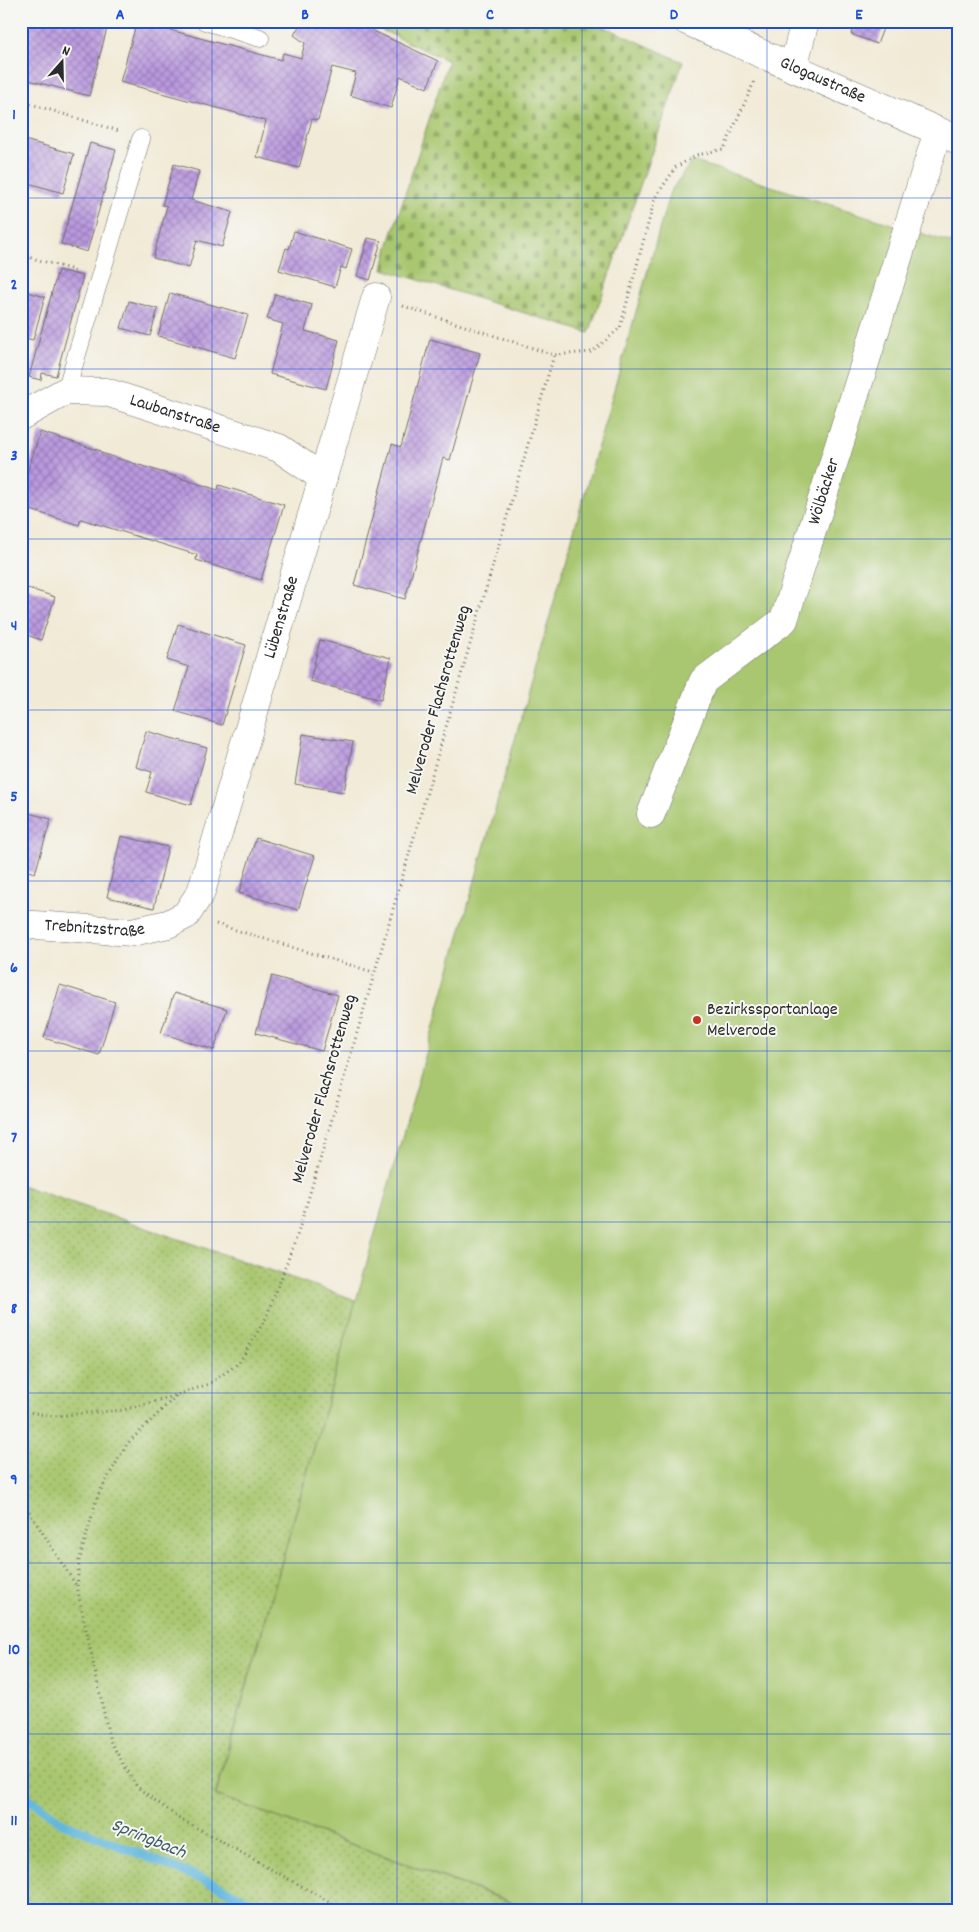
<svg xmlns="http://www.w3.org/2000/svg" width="979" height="1932" viewBox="0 0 979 1932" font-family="Dekko,sans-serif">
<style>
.grass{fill:#a9c76f;stroke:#6a794d}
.cemetery{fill:url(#cemetery-stones);stroke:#6a794d}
.park{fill:url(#park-dots);stroke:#6a794d}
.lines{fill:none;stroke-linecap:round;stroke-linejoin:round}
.stream{stroke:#62b7de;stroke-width:9}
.building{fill:url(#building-cross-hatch)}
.lane-casing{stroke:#706e67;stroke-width:19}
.street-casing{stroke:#706e67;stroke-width:29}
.secondary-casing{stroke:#706e67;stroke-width:29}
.path{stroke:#706e67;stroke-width:3;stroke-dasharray:1 4;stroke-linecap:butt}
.lane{stroke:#fff;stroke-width:18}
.street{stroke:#fff;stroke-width:28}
.secondary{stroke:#fff;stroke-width:28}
.grid{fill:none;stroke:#1d4ed8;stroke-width:1;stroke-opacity:0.55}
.poi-dot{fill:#c8321e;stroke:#f6f6f2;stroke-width:2}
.labels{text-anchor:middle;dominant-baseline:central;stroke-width:4;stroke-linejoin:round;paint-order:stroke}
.street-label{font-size:18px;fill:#2b2b2b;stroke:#f6f6f2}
.poi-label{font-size:18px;fill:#2b2b2b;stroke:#f6f6f2;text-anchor:start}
.water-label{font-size:19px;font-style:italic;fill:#3e5c6a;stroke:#f6f6f2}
.neatline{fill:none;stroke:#1d4ed8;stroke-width:2}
.grid-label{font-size:16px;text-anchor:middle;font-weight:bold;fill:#1d4ed8}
</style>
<defs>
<pattern id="cemetery-stones" width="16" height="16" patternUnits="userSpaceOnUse" patternTransform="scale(1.25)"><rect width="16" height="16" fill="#a9c76f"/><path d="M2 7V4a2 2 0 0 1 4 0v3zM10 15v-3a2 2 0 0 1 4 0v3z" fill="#8aa25b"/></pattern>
<pattern id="park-dots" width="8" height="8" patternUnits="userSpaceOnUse" patternTransform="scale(1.25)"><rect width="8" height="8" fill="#a9c76f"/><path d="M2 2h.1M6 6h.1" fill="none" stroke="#8aa25b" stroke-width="1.8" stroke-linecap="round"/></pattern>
<pattern id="building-cross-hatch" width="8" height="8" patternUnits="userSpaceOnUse" patternTransform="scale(1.25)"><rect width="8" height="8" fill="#ba99df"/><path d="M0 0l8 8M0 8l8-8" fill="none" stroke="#977db5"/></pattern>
</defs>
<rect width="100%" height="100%" fill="#f6f6f2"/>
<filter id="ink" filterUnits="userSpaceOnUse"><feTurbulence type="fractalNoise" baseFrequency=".02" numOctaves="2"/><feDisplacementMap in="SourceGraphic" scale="10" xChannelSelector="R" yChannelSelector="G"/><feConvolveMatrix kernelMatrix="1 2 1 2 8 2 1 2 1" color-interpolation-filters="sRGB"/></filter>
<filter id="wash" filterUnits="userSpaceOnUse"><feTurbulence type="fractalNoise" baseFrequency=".0096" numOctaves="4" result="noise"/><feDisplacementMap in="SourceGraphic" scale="20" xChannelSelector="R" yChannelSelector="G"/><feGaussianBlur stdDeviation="1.12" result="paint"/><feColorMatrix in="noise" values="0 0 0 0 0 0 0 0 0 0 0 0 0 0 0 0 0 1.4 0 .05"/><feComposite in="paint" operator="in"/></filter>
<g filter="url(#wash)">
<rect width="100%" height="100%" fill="#f1ead6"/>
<polygon class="grass" points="692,161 958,245 958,1911 537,1911 216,1795 670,192"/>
<polygon class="cemetery" points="362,21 592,21 683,62 589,333 383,269 388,247 448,61"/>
<polygon class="park" points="21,1185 356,1300 215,1795 534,1911 21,1911"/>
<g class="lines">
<polyline class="stream" points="21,1793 63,1823 219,1886 266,1911"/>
</g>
<g id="blocks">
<g class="building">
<polygon points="24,21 109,21 89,96 21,78 21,31"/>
<polygon points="137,21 281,60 283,53 301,58 305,43 294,35 302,21 352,21 438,61 427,88 400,76 391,108 350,95 356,73 332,67 318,120 312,119 299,168 257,157 266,121 120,82"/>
<polygon points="857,21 886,21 877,44 851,34"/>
<polygon points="21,139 74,154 63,193 21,181"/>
<polygon points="90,143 116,150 87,252 61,244"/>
<polygon points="174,164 199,171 191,200 232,212 222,247 197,240 189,268 153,258 167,206 162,205"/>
<polygon points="294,231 352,249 346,269 341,267 335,287 279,270 286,248 289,249"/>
<polygon points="368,238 381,241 370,280 357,276"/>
<polygon points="58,270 83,276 56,376 42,373 41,380 29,377"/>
<polygon points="21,290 45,297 33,340 21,337"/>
<polygon points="170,293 248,315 235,358 158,336"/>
<polygon points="275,294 312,305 305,331 339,340 326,389 270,374 283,324 267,319"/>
<polygon points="129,301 158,309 150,336 121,328"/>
<polygon points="430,339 480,353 450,460 443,458 405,599 354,585 392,444 401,447"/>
<polygon points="40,432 101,451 101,453 218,490 219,485 284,505 261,580 196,560 197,555 81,519 79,525 21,507 21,493"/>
<polygon points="21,586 55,597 41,640 21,633"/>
<polygon points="178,624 246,645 222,725 175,711 189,667 167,660"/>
<polygon points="320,640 391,658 381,700 310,681"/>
<polygon points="146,731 207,748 191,805 146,792 152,772 136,767"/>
<polygon points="303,734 353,742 344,792 295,784"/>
<polygon points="21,811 51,819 35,873 21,869"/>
<polygon points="121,836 168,847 154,908 107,897"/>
<polygon points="256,838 315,856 298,910 239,893"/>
<polygon points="272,976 338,995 322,1051 256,1033"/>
<polygon points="60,985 115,1002 99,1055 44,1038"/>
<polygon points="174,993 227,1009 214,1050 161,1033"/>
</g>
</g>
</g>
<g filter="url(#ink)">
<use href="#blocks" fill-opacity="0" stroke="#706e67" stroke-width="1"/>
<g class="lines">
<defs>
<g id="lane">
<polyline points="205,21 260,38"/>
<polyline points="66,391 141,139"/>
</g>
<g id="street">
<polyline points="793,68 805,21"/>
<path id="s1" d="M21 416 66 391 106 392 279 448 323 478"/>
<path id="s2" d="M651 814 703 681 784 620 938 131"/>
<path id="s3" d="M21 924 132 932 168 924 186 915 201 892 376 297"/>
</g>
<g id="secondary">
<path id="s4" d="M687 21 958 140"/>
</g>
</defs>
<use href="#lane" class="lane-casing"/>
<use href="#street" class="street-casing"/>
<use href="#secondary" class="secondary-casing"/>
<g class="path">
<polyline points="21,101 119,131"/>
<polyline points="21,255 77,271"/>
<polyline points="403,306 554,355 592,352 620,328 655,198 676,167 697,155 724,149 754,82"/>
<polyline points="957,687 958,687"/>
<polyline points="216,924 373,972"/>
<polyline points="176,1396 127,1444 98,1495 79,1561 77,1587 110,1741 137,1787 179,1818 346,1911"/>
<polyline points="21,1411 53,1416 123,1410 177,1395 209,1384 239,1363 266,1318 297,1236 323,1150 554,355"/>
<polyline points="21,1499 77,1587"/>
</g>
<use href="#lane" class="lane"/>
<use href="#street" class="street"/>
<use href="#secondary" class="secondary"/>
</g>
</g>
<path class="grid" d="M212 21V1911M397 21V1911M582 21V1911M767 21V1911M21 198H958M21 369H958M21 539H958M21 710H958M21 881H958M21 1051H958M21 1222H958M21 1393H958M21 1563H958M21 1734H958"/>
<circle class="poi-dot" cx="697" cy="1020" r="5"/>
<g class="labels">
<g class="street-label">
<text stroke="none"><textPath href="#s4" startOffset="148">Glogaustraße</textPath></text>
<text stroke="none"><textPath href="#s1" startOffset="164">Laubanstraße</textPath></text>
<text stroke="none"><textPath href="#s2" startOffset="379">Wölbäcker</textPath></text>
<text stroke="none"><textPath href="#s3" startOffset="482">Lübenstraße</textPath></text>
<text transform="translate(439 700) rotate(-74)">Melveroder Flachsrottenweg</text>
<text stroke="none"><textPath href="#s3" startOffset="74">Trebnitzstraße</textPath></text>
<text transform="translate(325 1089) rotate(-74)">Melveroder Flachsrottenweg</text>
</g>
<g class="poi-label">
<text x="707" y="1010">Bezirkssportanlage<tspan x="707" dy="21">Melverode</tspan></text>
</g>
<g class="water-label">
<text transform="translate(148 1840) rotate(22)">Springbach</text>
</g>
</g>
<rect width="979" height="1932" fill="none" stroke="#f6f6f2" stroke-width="55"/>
<g transform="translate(62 62) rotate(20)" stroke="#f6f6f2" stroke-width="4" paint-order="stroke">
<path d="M0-4L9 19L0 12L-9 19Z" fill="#2b2b2b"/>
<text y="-8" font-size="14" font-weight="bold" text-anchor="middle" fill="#2b2b2b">N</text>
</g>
<rect x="28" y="28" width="924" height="1876" class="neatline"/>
<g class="grid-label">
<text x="120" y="19">A</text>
<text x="305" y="19">B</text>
<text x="490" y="19">C</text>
<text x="674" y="19">D</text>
<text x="859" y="19">E</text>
<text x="14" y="119">1</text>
<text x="14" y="289">2</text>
<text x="14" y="460">3</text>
<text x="14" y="630">4</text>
<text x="14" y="801">5</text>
<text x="14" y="972">6</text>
<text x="14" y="1142">7</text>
<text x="14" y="1313">8</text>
<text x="14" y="1484">9</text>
<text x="14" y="1654">10</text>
<text x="14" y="1825">11</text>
</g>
</svg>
